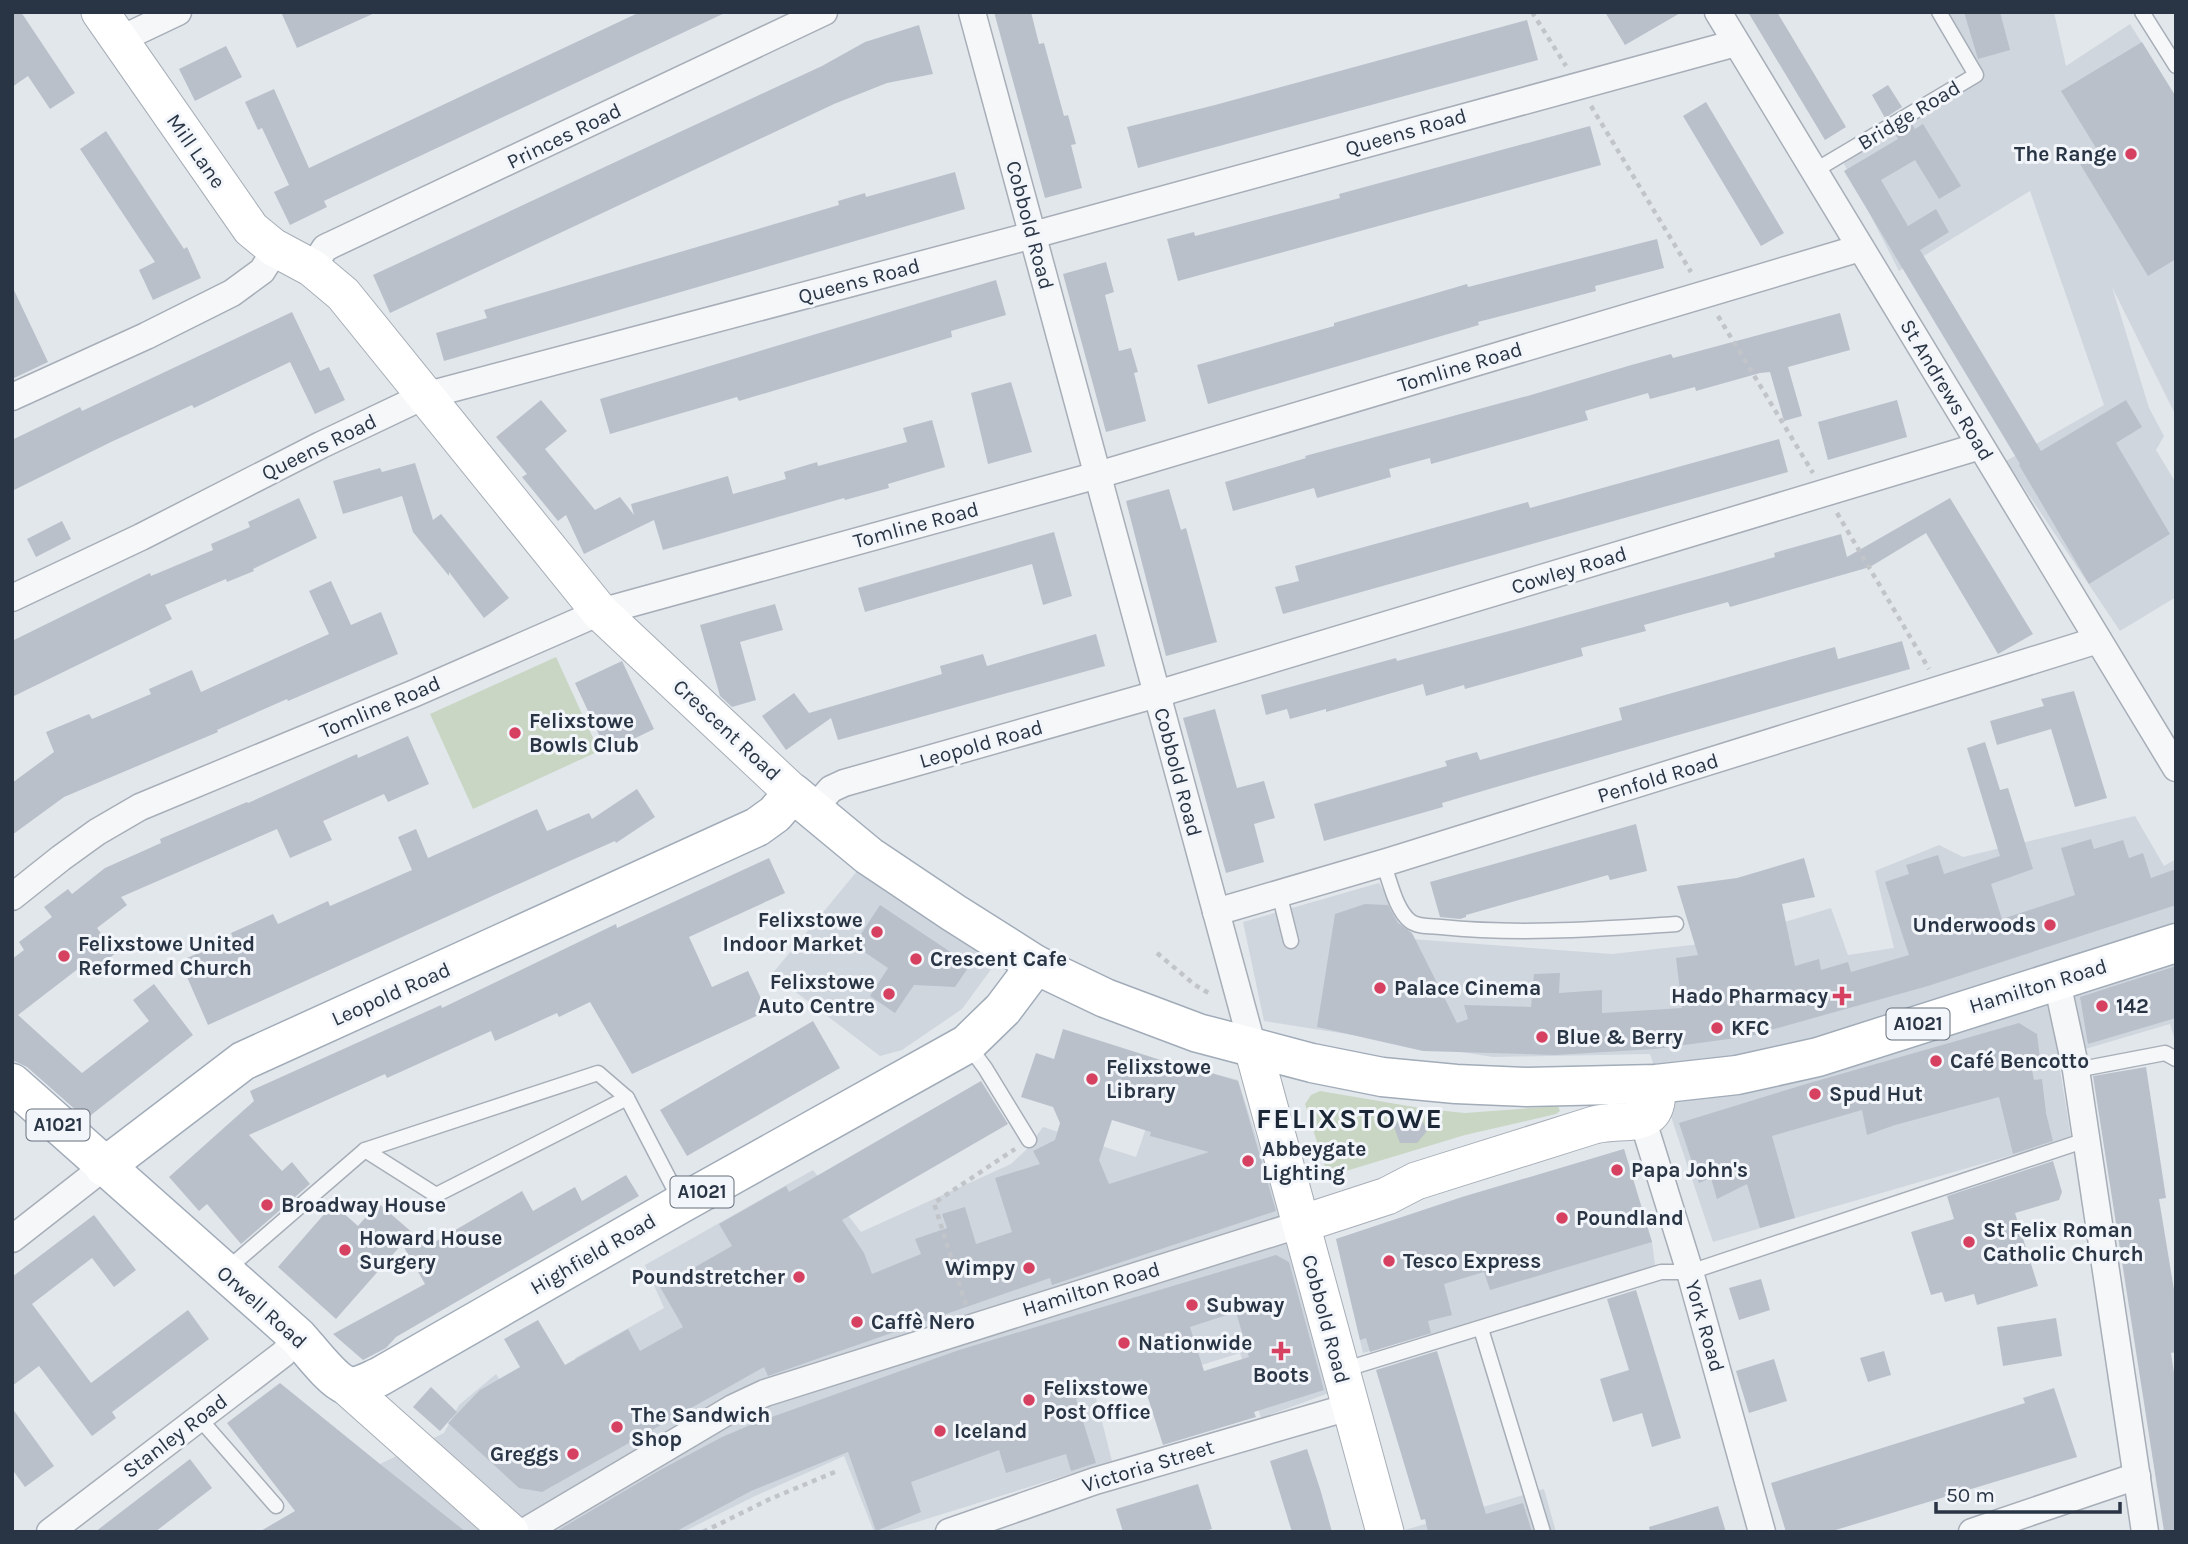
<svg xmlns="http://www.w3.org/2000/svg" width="2188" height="1544" viewBox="0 0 2188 1544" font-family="Karla,sans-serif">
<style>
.built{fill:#d0d6de}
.green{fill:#c9d6c3}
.building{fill:#b9c0ca;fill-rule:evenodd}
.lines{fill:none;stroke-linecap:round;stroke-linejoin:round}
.lane-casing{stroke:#a7aeb7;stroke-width:17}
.street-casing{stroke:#a7aeb7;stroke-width:29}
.secondary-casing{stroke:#a7aeb7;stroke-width:39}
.primary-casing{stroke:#a1acb8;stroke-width:41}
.path{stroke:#c1c5ca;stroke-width:4.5;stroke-dasharray:5 5;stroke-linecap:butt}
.lane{stroke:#f6f7f9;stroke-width:14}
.street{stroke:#f6f7f9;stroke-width:26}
.secondary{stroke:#fff;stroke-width:37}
.primary{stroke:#fff;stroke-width:38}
.poi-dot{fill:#d74161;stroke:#f2f5f9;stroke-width:2.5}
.labels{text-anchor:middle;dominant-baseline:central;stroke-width:6;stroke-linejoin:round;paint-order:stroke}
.shield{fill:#f2f5f9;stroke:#656f7b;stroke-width:2}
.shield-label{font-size:19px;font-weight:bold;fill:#293545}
.street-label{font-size:21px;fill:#293545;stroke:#f2f5f9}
.poi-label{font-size:21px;font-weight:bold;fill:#293545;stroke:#f2f5f9;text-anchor:start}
.district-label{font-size:28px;font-weight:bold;letter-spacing:2px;fill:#1b2636;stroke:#f2f5f9}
</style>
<rect width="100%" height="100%" fill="#e2e7ec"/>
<g class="built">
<polygon points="1939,12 2054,12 2066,66 2130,24 2176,97 2176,416 2112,287 2149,408 2164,436 2156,450 2176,483 2176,597 2120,631 2006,461 2104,405 2030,191 1899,271 1840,156 1976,75"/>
<polygon points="2135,816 2164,866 2176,859 2176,1044 2170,1024 2058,1057 2071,1138 1713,1242 1650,1054 1493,1057 1264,1021 1243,922 1379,883 1411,939 1612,954 1718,942 1831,908 1848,955 1894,948 1875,871 1939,845 1963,857"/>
<polygon points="863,864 1000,957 962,1009 902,1050 880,1056 772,974"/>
<polygon points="1169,1062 1238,1080 1280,1211 1329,1393 1261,1418 1240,1353 1096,1398 1112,1461 885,1532 874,1532 844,1456 753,1497 683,1532 260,1532 380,1464 444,1433 459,1405 496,1374 524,1419 589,1384 575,1358 664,1308 645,1265 813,1170 861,1232 1011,1164 1026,1150 1043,1127 1136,1157"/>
<polygon points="1624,1149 1652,1242 1656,1272 1363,1353 1336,1239 1462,1198"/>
<polygon points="1544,1489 1556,1532 1405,1532 1405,1530"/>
</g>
<g class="green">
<polygon points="556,657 599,751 473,809 430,714"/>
<polygon points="1320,1091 1426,1109 1465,1113 1558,1106 1560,1111 1556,1114 1465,1135 1336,1174 1325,1167 1305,1104 1311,1095"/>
</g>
<g class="building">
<polygon points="12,12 21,12 75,93 50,109 28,76 12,87"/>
<polygon points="281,12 377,12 297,48"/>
<polygon points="640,12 727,12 324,201 327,207 290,225 274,192 289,185 262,128 258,130 245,102 274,89 309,168"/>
<polygon points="994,12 1031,12 1039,44 1044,43 1064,116 1068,115 1076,144 1071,145 1082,188 1045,198"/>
<polygon points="1605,12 1682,12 1625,45"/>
<polygon points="1748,12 1777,12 1846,127 1825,140"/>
<polygon points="1964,12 2000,12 2010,50 1978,59"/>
<polygon points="1527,20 1538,60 1138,168 1127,127 1215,105"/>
<polygon points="919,25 933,74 887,83 834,104 390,313 373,275 770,90 822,66 865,42"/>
<polygon points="2142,42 2176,97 2176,259 2148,276 2077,159 2096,148 2061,91"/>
<polygon points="226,46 242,77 195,101 179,69"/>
<polygon points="1888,85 1902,107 1885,118 1872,95"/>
<polygon points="1706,102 1784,233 1761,246 1683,116"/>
<polygon points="1912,124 1915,129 1923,124 1961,186 1939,199 1915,160 1881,180 1908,226 1936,209 1949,232 1920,250 2041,451 2126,400 2142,427 2116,443 2170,534 2089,584 2019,465 2020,464 1844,171 1898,139 1895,134"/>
<polygon points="1590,126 1601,165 1178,281 1167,239 1194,232 1195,236 1340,198 1339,194"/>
<polygon points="106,131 184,249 187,247 201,278 153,300 139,270 155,262 80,149"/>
<polygon points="955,172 965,209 444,361 436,333 487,318 484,310 839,205 838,201 865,193 866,197"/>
<polygon points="1657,239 1664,268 1595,286 1596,291 1478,322 1479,325 1208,404 1197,365 1334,326 1334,323 1467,284 1468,287"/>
<polygon points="1106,262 1114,292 1105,295 1119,351 1131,348 1138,372 1134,373 1146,421 1106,432 1063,274"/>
<polygon points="996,280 1006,315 951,331 952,337 853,367 739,401 737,397 610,434 600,399"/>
<polygon points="12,286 48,362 12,379"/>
<polygon points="292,312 320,371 329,367 345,400 315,414 290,362 194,408 192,405 111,442 12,491 12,440 80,407 82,411"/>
<polygon points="1840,313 1850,350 1788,367 1802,416 1784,421 1770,372 1760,373 1696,391 1695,387 1650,399 1648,393 1585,411 1588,420 1431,464 1430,458 1389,469 1391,477 1317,498 1314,488 1233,511 1225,482 1306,458 1305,456 1531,395 1628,366 1671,354 1673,358"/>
<polygon points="1011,382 1032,452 988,464 971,393"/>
<polygon points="541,400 567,431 545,449 595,510 620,497 634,515 631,504 728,476 733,494 786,479 784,472 817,462 818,466 907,442 903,428 932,420 945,467 888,484 889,488 845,500 844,498 663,550 654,520 584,554 566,515 558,521 522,477 527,474 496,437"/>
<polygon points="1897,400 1907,437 1828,460 1818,422"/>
<polygon points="1779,439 1788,472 1283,614 1275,587 1299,581 1295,566 1528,502 1530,508"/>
<polygon points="415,463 433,520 441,514 509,598 484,618 449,572 449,576 413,532 402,496 343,514 333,481 380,468 382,472"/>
<polygon points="1169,489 1181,530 1186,528 1217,642 1166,656 1126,501"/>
<polygon points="299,498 317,538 253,569 254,571 227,582 226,579 165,605 172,619 12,697 12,641 150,573 151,576 213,550 211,544 250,527 248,522"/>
<polygon points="1950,498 2033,634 1998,654 1926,533 1870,567 1730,607 1728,602 1644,625 1646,631 1581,648 1583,656 1465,689 1464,685 1426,696 1423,684 1326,712 1326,709 1290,719 1287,709 1266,715 1261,695 1396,658 1397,661 1513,630 1716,574 1775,557 1774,553 1841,534 1847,557"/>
<polygon points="62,521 71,539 36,557 27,539"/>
<polygon points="1054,532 1072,596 1043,605 1032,564 865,612 858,588"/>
<polygon points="331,581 351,625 381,612 398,654 288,701 287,699 217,730 218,732 64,797 12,835 12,783 54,752 46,732 89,714 92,719 151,694 149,689 192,670 201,692 329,634 309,591"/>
<polygon points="775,604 783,630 740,642 756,700 732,707 720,696 700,625"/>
<polygon points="1096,634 1105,666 838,740 831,718 786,750 762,716 794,693 809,713 942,674 940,666 983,654 987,666"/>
<polygon points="1902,641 1910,669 1503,785 1442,803 1443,807 1324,841 1314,804 1447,766 1445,761 1477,752 1480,760 1622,720 1619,708 1835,647 1838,659"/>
<polygon points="622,661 654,729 607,752 575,683"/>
<polygon points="2074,691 2107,798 2075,807 2051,729 1997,745 1990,721 2044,706 2041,699"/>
<polygon points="1215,709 1237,788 1264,781 1275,818 1254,824 1264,862 1226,873 1183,718"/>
<polygon points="408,736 429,784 388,802 384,794 323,821 332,840 290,858 277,829 121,897 127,905 97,928 116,953 91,972 83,965 18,1015 82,1073 149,1021 133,1000 154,984 193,1035 86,1119 27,1067 12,1060 12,959 24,950 19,942 52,917 44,907 68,889 72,894 105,868 161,843 160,839 247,802 248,803 357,754 358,758"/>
<polygon points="1985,742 2000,790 2008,788 2033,869 1991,884 2002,919 2075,895 2061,848 2091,839 2094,849 2123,840 2129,858 2143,853 2151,878 2176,869 2176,905 1928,986 1767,1031 1767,1033 1736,1038 1655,1049 1555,1055 1423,1051 1317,1027 1335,914 1365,904 1388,905 1398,923 1412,933 1457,1023 1468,1019 1464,1005 1531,1007 1534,974 1560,973 1559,993 1602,990 1602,1013 1682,1008 1676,958 1698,955 1677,886 1737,878 1804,858 1815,897 1782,904 1795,966 1819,959 1821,970 1848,962 1851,972 1909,955 1885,882 1909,874 1906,865 1938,855 1944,874 2000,856 1967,748"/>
<polygon points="637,789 655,817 616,843 615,841 572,860 208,1025 180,961 233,938 231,933 273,914 278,924 328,901 330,906 412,870 398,837 416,829 428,858 537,809 547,831 589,813 592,819"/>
<polygon points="1636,824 1647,871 1610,880 1608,875 1466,915 1466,917 1460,919 1440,917 1430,882"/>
<polygon points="769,858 785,893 689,937 712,987 748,971 767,1011 632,1074 590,1002 559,1017 557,1013 495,1041 491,1031 387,1078 385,1074 249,1135 282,1171 292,1162 310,1184 241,1244 207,1204 199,1211 169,1177 254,1101 250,1091 441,1005 442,1008 616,924 617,928"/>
<polygon points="880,905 970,965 955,987 914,985 895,1013 870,996 888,968 854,945"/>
<polygon points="2176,966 2176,1018 2088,1044 2080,997"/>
<polygon points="813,1021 840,1068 687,1156 660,1110"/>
<polygon points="2019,1023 2037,1034 2040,1058 2030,1061 2034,1080 2042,1079 2046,1113 2053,1141 2013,1154 1999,1097 1895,1125 1867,1135 1862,1110 1772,1136 1795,1218 1760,1228 1747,1184 1717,1199 1711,1178 1699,1183 1679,1123 1806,1084"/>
<path d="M1063 1029 1170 1063 1171 1061 1238 1081 1276 1211 1052 1285 1050 1278 768 1376 764 1367 542 1492 519 1488 448 1423 480 1390 520 1367 504 1339 538 1320 565 1365 628 1329 640 1351 683 1327 660 1287 732 1246 719 1224 786 1186 789 1192 981 1081 1008 1124 842 1220 864 1253 872 1274 921 1254 915 1239 947 1228 942 1214 965 1207 976 1244 1012 1232 995 1178 1040 1164 1033 1151 1055 1140 1060 1123 1053 1107 1021 1097 1036 1053 1054 1059ZM1112 1120 1151 1132 1150 1136 1209 1152 1109 1184 1099 1160Z"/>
<polygon points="2146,1067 2166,1198 2159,1199 2176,1302 2176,1352 2171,1353 2176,1386 2176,1530 2164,1531 2093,1076"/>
<polygon points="1403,1113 1419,1114 1427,1131 1417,1143 1400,1143 1394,1127"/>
<polygon points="1624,1149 1652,1242 1490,1290 1484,1272 1444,1284 1452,1315 1428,1321 1431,1333 1370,1352 1366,1338 1360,1340 1336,1239 1462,1197"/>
<polygon points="2053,1161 2062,1192 2059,1200 2015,1213 2038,1286 1977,1305 1974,1294 1945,1302 1942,1292 1931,1295 1911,1232 1954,1219 1947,1196"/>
<polygon points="626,1175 639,1196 396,1337 386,1348 363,1360 333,1334 425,1284 402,1244 336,1319 278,1267 333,1204 358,1226 378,1203 428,1246 522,1191 533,1211 575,1187 582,1201"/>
<polygon points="94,1215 136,1270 114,1287 92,1258 32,1304 91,1383 188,1310 209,1339 112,1412 116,1418 92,1436 39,1366 12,1386 12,1277"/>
<path d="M1276 1255 1289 1262 1324 1390 1254 1412 1256 1417 1163 1445 1142 1379 1076 1399 1096 1463 1071 1471 1066 1454 1006 1473 999 1450 911 1482 921 1512 876 1531 848 1452 751 1491 675 1532H555L660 1470 722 1437 755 1423 959 1350ZM1236 1312 1249 1357 1204 1371 1190 1327Z"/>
<polygon points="1761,1279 1770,1310 1739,1320 1729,1288"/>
<polygon points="1636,1290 1681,1438 1652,1447 1642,1413 1613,1422 1600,1379 1629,1370 1607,1299"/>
<polygon points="2056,1318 2062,1356 2003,1366 1997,1327"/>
<polygon points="1437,1351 1486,1514 1523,1503 1532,1532 1428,1532 1425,1519 1421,1520 1376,1370"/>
<polygon points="1884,1351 1891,1375 1868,1382 1860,1358"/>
<polygon points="1774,1359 1787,1401 1749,1413 1736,1371"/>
<polygon points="280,1383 380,1464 466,1532 259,1532 295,1511 227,1423"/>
<polygon points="431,1387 457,1412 440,1431 413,1407"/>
<polygon points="2054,1388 2077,1457 1829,1532 1786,1532 1771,1483 2025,1403 2023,1398"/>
<polygon points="12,1408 54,1466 25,1487 12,1469"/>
<polygon points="1307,1449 1321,1492 1332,1532 1292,1532 1270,1461"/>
<polygon points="190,1459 212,1488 155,1532 95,1532"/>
<polygon points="1198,1484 1212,1529 1201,1532 1123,1532 1116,1509"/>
<polygon points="1718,1506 1726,1532 1650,1532 1649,1527"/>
</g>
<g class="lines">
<defs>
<g id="lane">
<polyline points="2142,12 2176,66"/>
<polyline points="1814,171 1976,75 1939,12"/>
<path d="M1383 863C1390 880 1395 909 1410 921 1417 927 1432 926 1441 927 1519 935 1598 929 1676 924"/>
<polyline points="1279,893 1291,941"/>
<polyline points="968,1045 985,1068 1029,1140"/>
<polyline points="2076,1070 2165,1053 2176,1059"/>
<polyline points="365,1150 436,1195 627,1098"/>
<polyline points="225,1271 365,1150 598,1073 627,1098 681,1202"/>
<polyline points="1481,1329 1543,1532"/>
<polyline points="1343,1370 1661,1272 1690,1272 2086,1140"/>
<polyline points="199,1418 276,1506"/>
</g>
<g id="street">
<polyline points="972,12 1253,1048"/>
<polyline points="1718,12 2176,768"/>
<polyline points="119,40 178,12"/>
<polyline points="312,268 325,248 331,245 824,12"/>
<polyline points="12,397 146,336 232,293 262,271 276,249"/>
<polyline points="12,598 141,537 321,445 424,396 1033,235 1736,43"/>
<polyline points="813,809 831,789 844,783 1157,694 1980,446"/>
<polyline points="12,897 61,858 97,832 140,807 415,693 600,612 1098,475 1860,248"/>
<polyline points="1216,912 1390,861 2098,640"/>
<polyline points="2057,982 2076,1070 2145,1532"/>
<polyline points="1643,1121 1690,1272 1762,1532"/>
<polyline points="12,1239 104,1167"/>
<polyline points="50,1532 283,1354 298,1337"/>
<polyline points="524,1532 733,1408 765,1393 1301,1224"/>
<polyline points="949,1532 1095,1481 1349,1407"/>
<polyline points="1972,1532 2137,1476"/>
</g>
<g id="secondary">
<polyline points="100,12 251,229 273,247 312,268 343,294 600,612 793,793"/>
<polyline points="1253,1048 1385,1532"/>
<path d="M1301 1224 1387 1196 1416 1181 1594 1125C1625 1117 1662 1133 1656 1084"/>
<polyline points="345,1385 510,1532"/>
</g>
<g id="primary">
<path d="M12 1083 298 1337C309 1349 332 1380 346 1385 357 1389 369 1381 379 1377L682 1203 967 1044 1003 1009 1036 965"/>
<polyline points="104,1167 243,1061 757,827 775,814 793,793 869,856 954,913 1036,965 1105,998 1198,1033 1312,1063 1382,1077 1456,1084 1527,1087 1656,1084 1737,1075 1818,1057 2176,943"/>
</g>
</defs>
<use href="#lane" class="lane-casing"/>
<use href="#street" class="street-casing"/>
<use href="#secondary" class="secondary-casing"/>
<use href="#primary" class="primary-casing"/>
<g class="path">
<polyline points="1532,12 1566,66"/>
<polyline points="1591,106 1691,272"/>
<polyline points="1718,316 1813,473"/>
<polyline points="1837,513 1929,669"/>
<polyline points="1157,953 1195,985 1212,995"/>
<polyline points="966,1305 934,1203 1015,1149"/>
<polyline points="703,1532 770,1499 835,1472"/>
</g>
<use href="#lane" class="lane"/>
<use href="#street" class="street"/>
<use href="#secondary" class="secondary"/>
<use href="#primary" class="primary"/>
</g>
<g class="poi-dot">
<circle cx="2131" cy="154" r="7"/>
<circle cx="515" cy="733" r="7"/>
<circle cx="2050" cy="925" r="7"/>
<circle cx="877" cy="932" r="7"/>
<circle cx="64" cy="956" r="7"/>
<circle cx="916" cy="959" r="7"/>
<circle cx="1380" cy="988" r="7"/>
<circle cx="889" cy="994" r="7"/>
<path d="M1838.5 985.5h7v7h7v7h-7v7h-7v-7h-7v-7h7z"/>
<circle cx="2102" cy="1006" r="7"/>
<circle cx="1717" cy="1028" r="7"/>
<circle cx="1542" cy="1037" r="7"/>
<circle cx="1936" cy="1061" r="7"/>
<circle cx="1092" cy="1079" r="7"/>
<circle cx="1815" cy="1094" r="7"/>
<circle cx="1248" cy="1161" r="7"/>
<circle cx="1617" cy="1170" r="7"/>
<circle cx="267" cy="1205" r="7"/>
<circle cx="1562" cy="1218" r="7"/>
<circle cx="1969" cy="1242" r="7"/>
<circle cx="345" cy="1250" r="7"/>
<circle cx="1389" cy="1261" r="7"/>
<circle cx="1029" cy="1268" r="7"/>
<circle cx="799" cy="1277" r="7"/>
<circle cx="1192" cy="1305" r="7"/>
<circle cx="857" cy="1322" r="7"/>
<circle cx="1124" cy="1343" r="7"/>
<path d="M1277.5 1340.5h7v7h7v7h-7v7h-7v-7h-7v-7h7z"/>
<circle cx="1029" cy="1400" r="7"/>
<circle cx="617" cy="1427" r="7"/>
<circle cx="940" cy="1431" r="7"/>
<circle cx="573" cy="1454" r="7"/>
</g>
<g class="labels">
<g class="shield">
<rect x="1886.5" y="1008.5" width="63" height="31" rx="5"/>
<rect x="26.5" y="1109.5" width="63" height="31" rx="5"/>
<rect x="670.5" y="1176.5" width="63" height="31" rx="5"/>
</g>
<g class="shield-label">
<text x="1918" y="1024">A1021</text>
<text x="58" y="1125">A1021</text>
<text x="702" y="1192">A1021</text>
</g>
<g class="street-label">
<text transform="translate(1909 115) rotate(-31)">Bridge Road</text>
<text transform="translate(1406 132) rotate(-16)">Queens Road</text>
<text transform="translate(564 136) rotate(-26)">Princes Road</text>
<text transform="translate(196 151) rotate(55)">Mill Lane</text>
<text transform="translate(1030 225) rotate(75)">Cobbold Road</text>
<text transform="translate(859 281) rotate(-15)">Queens Road</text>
<text transform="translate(1460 367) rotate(-17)">Tomline Road</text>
<text transform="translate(1947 390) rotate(59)">St Andrews Road</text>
<text transform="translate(319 447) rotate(-26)">Queens Road</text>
<text transform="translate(916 525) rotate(-15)">Tomline Road</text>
<text transform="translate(1569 570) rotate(-17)">Cowley Road</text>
<text transform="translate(380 707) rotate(-23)">Tomline Road</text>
<text transform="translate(727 730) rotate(43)">Crescent Road</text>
<text transform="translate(981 744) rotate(-16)">Leopold Road</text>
<text transform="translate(1178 772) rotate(75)">Cobbold Road</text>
<text transform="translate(1658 778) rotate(-17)">Penfold Road</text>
<text transform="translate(2038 986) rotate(-17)">Hamilton Road</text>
<text transform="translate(391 994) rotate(-24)">Leopold Road</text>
<text transform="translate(593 1254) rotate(-30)">Highfield Road</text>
<text transform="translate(1091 1289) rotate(-17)">Hamilton Road</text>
<text transform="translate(262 1307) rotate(42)">Orwell Road</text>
<text transform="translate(1326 1319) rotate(75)">Cobbold Road</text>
<text transform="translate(1705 1326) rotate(74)">York Road</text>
<text transform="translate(175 1436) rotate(-37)">Stanley Road</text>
<text transform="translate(1148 1466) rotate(-17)">Victoria Street</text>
</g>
<g class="poi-label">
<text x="2117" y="154" text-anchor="end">The Range</text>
<text x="529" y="721">Felixstowe<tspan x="529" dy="24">Bowls Club</tspan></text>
<text x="863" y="920" text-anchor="end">Felixstowe<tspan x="863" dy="24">Indoor Market</tspan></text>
<text x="2036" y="925" text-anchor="end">Underwoods</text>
<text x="78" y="944">Felixstowe United<tspan x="78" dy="24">Reformed Church</tspan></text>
<text x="930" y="959">Crescent Cafe</text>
<text x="875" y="982" text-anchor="end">Felixstowe<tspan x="875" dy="24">Auto Centre</tspan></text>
<text x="1394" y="988">Palace Cinema</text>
<text x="1828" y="996" text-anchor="end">Hado Pharmacy</text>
<text x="2116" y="1006">142</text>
<text x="1731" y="1028">KFC</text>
<text x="1556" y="1037">Blue &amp; Berry</text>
<text x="1950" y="1061">Café Bencotto</text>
<text x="1106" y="1067">Felixstowe<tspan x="1106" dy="24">Library</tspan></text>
<text x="1829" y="1094">Spud Hut</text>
<text x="1262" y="1149">Abbeygate<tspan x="1262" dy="24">Lighting</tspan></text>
<text x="1631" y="1170">Papa John's</text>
<text x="281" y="1205">Broadway House</text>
<text x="1576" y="1218">Poundland</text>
<text x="1983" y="1230">St Felix Roman<tspan x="1983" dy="24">Catholic Church</tspan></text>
<text x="359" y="1238">Howard House<tspan x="359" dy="24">Surgery</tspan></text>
<text x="1403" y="1261">Tesco Express</text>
<text x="1015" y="1268" text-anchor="end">Wimpy</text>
<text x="785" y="1277" text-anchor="end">Poundstretcher</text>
<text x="1206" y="1305">Subway</text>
<text x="871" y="1322">Caffè Nero</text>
<text x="1138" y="1343">Nationwide</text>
<text x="1281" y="1375" text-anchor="middle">Boots</text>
<text x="1043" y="1388">Felixstowe<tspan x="1043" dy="24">Post Office</tspan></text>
<text x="631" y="1415">The Sandwich<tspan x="631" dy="24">Shop</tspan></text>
<text x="954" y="1431">Iceland</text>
<text x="559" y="1454" text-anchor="end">Greggs</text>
</g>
<g class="district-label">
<text x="1350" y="1118">FELIXSTOWE</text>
</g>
</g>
<rect width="2188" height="1544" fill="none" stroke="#293545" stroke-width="28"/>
<path d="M1936 1502v10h184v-10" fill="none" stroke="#293545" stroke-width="3.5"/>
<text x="1946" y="1502" font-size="21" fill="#293545" stroke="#f2f5f9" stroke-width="5" paint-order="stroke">50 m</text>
</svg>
